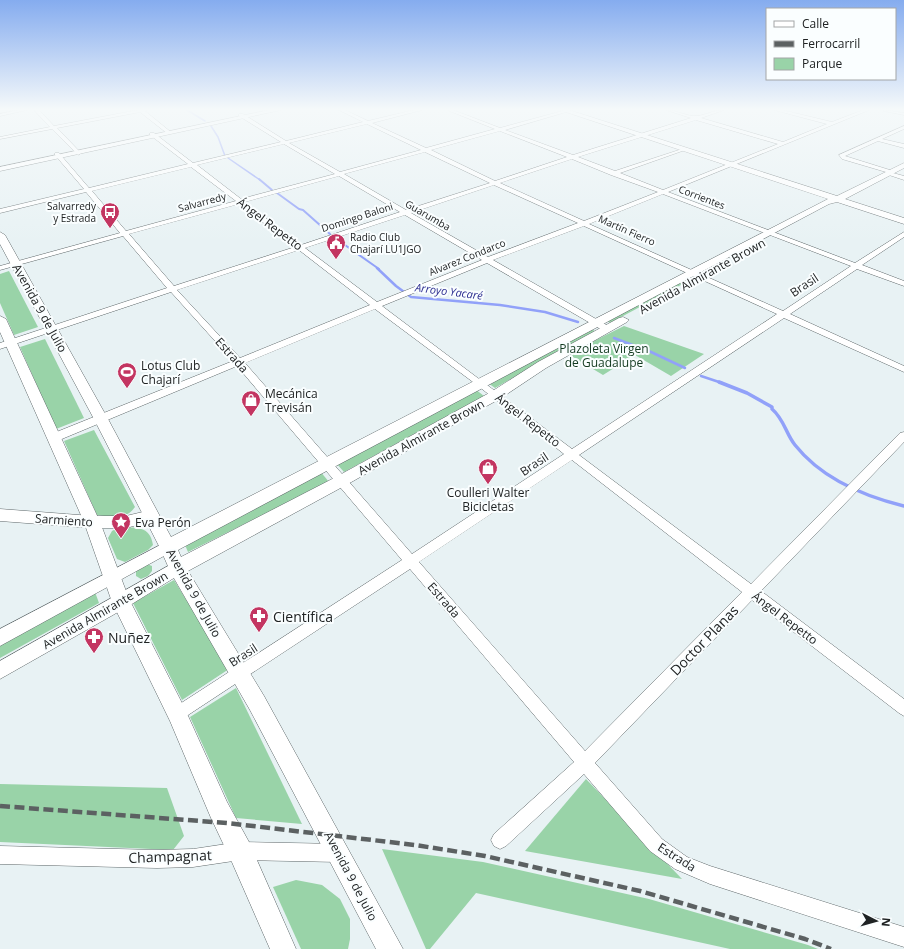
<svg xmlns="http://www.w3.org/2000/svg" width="904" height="949" viewBox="0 0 904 949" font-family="'Open Sans',sans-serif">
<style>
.green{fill:#99d3a8}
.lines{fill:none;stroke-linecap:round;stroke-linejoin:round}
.stream-far3{stroke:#91a1f9;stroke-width:1.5}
.stream-far2{stroke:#91a1f9;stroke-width:2}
.stream-far1{stroke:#91a1f9;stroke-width:2.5}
.stream{stroke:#91a1f9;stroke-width:3.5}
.minor-casing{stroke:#5f686a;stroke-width:1}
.tertiary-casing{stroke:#5f686a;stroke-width:1}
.secondary-casing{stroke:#5f686a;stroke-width:1}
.minor{fill:#fff;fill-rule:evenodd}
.tertiary{fill:#fff;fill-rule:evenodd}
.secondary{fill:#fff;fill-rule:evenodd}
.rail{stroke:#5c6162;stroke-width:4.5;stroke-dasharray:10 4.5;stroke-linecap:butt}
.labels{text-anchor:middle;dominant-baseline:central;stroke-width:4;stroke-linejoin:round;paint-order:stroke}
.far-street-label{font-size:10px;fill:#202324;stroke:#fafeff}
.far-poi-label{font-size:10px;fill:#202324;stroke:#fafeff;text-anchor:end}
.far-water-label{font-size:11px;font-style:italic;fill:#2c2d90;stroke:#fafeff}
.street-label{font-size:12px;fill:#202324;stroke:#fafeff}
.park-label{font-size:12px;fill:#133a20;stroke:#fafeff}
.poi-label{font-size:12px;fill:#202324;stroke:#fafeff;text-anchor:start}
.near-poi-label{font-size:14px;fill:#202324;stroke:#fafeff;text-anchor:start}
.near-street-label{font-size:14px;fill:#202324;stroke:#fafeff}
</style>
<rect width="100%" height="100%" fill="#e8f2f4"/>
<g class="green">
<polygon points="9,271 38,327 14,335 0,303 0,274"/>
<polygon points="689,277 692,279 610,323 607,321"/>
<polygon points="624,326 704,354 671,376 635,355 603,375 568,354"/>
<polygon points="591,329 595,331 495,388 488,383"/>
<polygon points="45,339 84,418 56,429 20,347"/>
<polygon points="475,389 484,396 344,472 336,463"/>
<path d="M94 430 135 507C125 521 112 517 97 515L64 441Z"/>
<polygon points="320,471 329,482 188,552 185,545"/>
<path d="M119 527C136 528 150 525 153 545L148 550 125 562 117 559 108 538 112 531Z"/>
<polygon points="147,564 152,566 152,571 148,576 141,579 136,576 136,571"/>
<polygon points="174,580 229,669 182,700 133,603"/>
<polygon points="95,592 99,603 0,658 0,643"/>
<polygon points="236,688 302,824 236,818 190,717"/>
<polygon points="586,779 682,879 525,851"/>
<polygon points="0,784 167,788 184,836 173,850 0,842"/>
<polygon points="382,849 483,862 649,899 808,945 818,949 730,949 476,893 430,949 426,949"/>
<polygon points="296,880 322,885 340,899 350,919 350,939 348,949 301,949 273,887"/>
</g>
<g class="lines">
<g class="stream-far3">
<polyline points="187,110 205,121"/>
<polyline points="211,126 218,137 225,156"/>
<polyline points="228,158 260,180"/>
</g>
<g class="stream-far2">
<polyline points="259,179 272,190"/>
<polyline points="277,193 299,209 303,210 330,234"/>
<polyline points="335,238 379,269"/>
</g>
<g class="stream-far1">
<polyline points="377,268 396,286 411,297 500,305 545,312 578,322"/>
<polyline points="614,338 651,352 685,368"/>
<polyline points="701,376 722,383"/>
</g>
<path class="stream" d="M719 382 747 393 772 407V409C784 419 786 434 795 445 822 479 863 496 904 506"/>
<defs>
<g id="minor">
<polygon points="18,110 27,110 0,116 0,114"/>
<polygon points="34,110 39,110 54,126 138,110 147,110 145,111 172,133 168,134 140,112 57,128 80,152 81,153 78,155 52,129 0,139 0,137 50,127"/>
<path d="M339 110H345L368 121 414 110H422L372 123 426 148 495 129 447 110H453L500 128 566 110H573L505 130 573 155 691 118 666 110C676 110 688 117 697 116 706 115 714 110 724 110L701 118 783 142 827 124 774 110H782L832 122 863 110H869L668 192 855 263 904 232V237L862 265 904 281V286L857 269 790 314 904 366V372L784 318 579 455 751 584 900 433 904 432V442L761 591 904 699V716L899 713 752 600 595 763 662 839 687 857 710 866 904 927V947L710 884 675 869 650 851 584 774 506 846 500 849 494 846 491 840 494 834 574 762 410 569 182 719 177 722 172 719 169 714 172 709 402 560 237 366 57 441H49L48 438 49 435 233 361 171 292 0 349V343L167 288 123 236 0 270V266L120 233 86 192 0 213V209L84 189 55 155V153H59L89 188 188 164 150 135V133H154L193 163 281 142 239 116V114H243L286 141 363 122ZM696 120 778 144 663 190 620 173 685 150V148L615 171 578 157ZM367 124 421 150 340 172 289 143ZM500 131 567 157 495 181 431 150ZM284 144 335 174 241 199 197 165ZM425 152 490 183 406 210 344 174ZM572 159 611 175 658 192 584 221 500 183ZM191 167 236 201 126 231 92 191ZM339 176 400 212 301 245 245 202ZM494 185 578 223 488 257 411 213ZM663 194 851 266 783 311 589 224ZM239 204 295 247 174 286 129 234ZM405 215 482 260 377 302 305 248ZM584 226 777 314 572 449 382 306 487 263 604 331H610L611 329 610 327 493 260ZM299 250 370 305 240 358 177 290ZM375 309 477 385 564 454 412 554 245 363ZM572 460 742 592 585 751 419 562Z"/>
<polygon points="884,110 904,113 904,115 884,111"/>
<polygon points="904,126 904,129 882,139 904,144 904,148 878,141 845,156 893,171 893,173 904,176 904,180 886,174 886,172 842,159 839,155"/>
<polygon points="240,842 339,844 345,847 348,853 345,859 339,862 240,860 193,867 157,868 0,864 0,846 157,850 193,849"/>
</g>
<g id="tertiary">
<polygon points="0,509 92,516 126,516 151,510 156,512 158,516 156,520 126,528 92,528 0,521"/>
<polygon points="168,541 173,543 175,547 173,551 0,646 0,629"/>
<polygon points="177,561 182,563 184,568 182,573 127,607 0,679 0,661"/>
</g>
<g id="secondary">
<polygon points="269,110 281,110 0,171 0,167"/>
<polygon points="560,110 569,110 837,196 904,163 904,168 845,199 904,218 904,224 837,202 829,204 178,550 181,557 336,477 491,392 538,362 619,318 623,317 629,320 627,322 546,368 501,398 346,485 188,571 264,696 403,949 376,949 250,710 171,573 160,548 94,419 0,244 0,232 5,235 108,419 171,537 828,199"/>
<polygon points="0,316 6,319 100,522 129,599 184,707 227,802 249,842 296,949 270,949 231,860 211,818 170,721 112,602 84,522 0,332"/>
</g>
</defs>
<use href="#minor" class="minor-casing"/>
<use href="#tertiary" class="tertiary-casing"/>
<use href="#secondary" class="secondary-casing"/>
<use href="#minor" class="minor"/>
<use href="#tertiary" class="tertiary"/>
<use href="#secondary" class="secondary"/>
<polyline class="rail" points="0,806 227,823 415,845 485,856 640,891 805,939 831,949"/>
</g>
<linearGradient id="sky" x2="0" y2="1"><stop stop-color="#85acef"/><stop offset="0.45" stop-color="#f5f9fa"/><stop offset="1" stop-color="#f5f9fa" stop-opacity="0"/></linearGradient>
<rect width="904" height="243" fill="url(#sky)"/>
<defs>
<symbol id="bus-pin" viewBox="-11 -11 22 30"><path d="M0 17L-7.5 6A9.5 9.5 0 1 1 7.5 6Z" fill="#c33561" stroke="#fafeff"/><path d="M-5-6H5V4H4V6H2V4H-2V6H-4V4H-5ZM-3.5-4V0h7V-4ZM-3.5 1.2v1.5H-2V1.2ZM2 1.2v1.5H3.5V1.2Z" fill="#fff"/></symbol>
<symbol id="civic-pin" viewBox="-11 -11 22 30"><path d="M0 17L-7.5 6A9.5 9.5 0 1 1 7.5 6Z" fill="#c33561" stroke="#fafeff"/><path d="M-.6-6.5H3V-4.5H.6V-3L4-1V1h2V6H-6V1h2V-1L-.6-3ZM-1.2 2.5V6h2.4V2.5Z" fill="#fff"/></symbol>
<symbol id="stadium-pin" viewBox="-11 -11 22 30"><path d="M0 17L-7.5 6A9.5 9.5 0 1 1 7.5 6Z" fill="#c33561" stroke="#fafeff"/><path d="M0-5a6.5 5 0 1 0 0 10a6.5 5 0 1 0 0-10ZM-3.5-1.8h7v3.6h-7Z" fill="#fff"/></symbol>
<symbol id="shop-pin" viewBox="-11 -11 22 30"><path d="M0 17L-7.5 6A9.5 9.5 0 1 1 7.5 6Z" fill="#c33561" stroke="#fafeff"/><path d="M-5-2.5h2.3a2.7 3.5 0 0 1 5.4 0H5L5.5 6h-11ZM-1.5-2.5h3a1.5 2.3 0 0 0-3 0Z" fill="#fff"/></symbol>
<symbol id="sight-pin" viewBox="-11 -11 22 30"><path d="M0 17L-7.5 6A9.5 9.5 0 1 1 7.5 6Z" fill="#c33561" stroke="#fafeff"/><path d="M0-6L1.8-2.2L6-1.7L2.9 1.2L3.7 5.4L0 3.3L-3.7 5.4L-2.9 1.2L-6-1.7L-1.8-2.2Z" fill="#fff"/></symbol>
<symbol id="pharmacy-pin" viewBox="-11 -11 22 30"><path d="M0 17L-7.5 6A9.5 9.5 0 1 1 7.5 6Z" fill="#c33561" stroke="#fafeff"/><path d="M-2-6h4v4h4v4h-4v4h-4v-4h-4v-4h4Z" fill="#fff"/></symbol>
</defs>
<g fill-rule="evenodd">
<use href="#bus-pin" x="99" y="201" width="22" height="30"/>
<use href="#civic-pin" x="325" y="232" width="22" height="30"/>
<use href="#stadium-pin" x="116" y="361" width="22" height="30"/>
<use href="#shop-pin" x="240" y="389" width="22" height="30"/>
<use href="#shop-pin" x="477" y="457" width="22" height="30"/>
<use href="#sight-pin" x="110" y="511" width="22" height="30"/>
<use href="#pharmacy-pin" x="248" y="605" width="22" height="30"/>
<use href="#pharmacy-pin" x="83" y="626" width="22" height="30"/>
</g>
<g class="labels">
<g class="far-street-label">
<text transform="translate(702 197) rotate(21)">Corrientes</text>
<text transform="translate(202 202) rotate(-15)">Salvarredy</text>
<text transform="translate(428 215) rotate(30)">Guarumba</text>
<text transform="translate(357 217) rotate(-18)">Domingo Baloni</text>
<text transform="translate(627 230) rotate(24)">Martín Fierro</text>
<text transform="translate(467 257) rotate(-22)">Alvarez Condarco</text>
</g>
<g class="far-poi-label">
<text x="96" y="206">Salvarredy<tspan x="96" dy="12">y Estrada</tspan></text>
<text x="350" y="237" text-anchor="start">Radio Club<tspan x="350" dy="12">Chajarí LU1JGO</tspan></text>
</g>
<g class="far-water-label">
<text transform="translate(449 291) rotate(7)">Arroyo Yacaré</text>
</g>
<g class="street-label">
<text transform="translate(270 224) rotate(37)">Ángel Repetto</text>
<text transform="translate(702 276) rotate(-29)">Avenida Almirante Brown</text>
<text transform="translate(804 285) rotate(-34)">Brasil</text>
<text transform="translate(40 308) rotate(61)">Avenida 9 de Julio</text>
<text transform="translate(232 355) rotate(48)">Estrada</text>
<text transform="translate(528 420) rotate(38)">Ángel Repetto</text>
<text transform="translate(421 437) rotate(-29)">Avenida Almirante Brown</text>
<text transform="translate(534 464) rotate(-34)">Brasil</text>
<text transform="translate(64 520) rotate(4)">Sarmiento</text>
<text transform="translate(194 593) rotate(61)">Avenida 9 de Julio</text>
<text transform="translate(444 600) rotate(49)">Estrada</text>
<text transform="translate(105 610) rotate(-30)">Avenida Almirante Brown</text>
<text transform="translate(785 618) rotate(37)">Ángel Repetto</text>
<text transform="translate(243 655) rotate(-33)">Brasil</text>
<text transform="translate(677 857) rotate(32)">Estrada</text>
<text transform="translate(351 876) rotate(62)">Avenida 9 de Julio</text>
</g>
<g class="park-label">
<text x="604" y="348">Plazoleta Virgen<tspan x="604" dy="14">de Guadalupe</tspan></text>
</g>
<g class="poi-label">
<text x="141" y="365">Lotus Club<tspan x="141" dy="14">Chajarí</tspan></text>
<text x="265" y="393">Mecánica<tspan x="265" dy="14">Trevisán</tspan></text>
<text x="488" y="492" text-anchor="middle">Coulleri Walter<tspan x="488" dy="14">Bicicletas</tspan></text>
<text x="135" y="522">Eva Perón</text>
</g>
<g class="near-poi-label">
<text x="273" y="616">Científica</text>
<text x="108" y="637">Nuñez</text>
</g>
<g class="near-street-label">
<text transform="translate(704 640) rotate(-46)">Doctor Planas</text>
<text transform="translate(170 856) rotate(-2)">Champagnat</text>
</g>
</g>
<rect x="766" y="8" width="130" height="72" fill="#fafeff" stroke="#a3a6a7"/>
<rect x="774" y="21" width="20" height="6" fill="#ffffff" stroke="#a3a6a7"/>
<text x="802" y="28" font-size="12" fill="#202324">Calle</text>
<rect x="774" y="41" width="20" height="6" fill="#5c6162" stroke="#a3a6a7"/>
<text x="802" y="48" font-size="12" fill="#202324">Ferrocarril</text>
<rect x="774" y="58" width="20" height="12" fill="#99d3a8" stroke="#a3a6a7"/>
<text x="802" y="68" font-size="12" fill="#202324">Parque</text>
<g transform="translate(876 921) rotate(96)" stroke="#fafeff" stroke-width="3" paint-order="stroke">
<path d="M0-3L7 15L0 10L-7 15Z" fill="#202324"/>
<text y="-6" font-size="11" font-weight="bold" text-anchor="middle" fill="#202324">N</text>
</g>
</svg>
